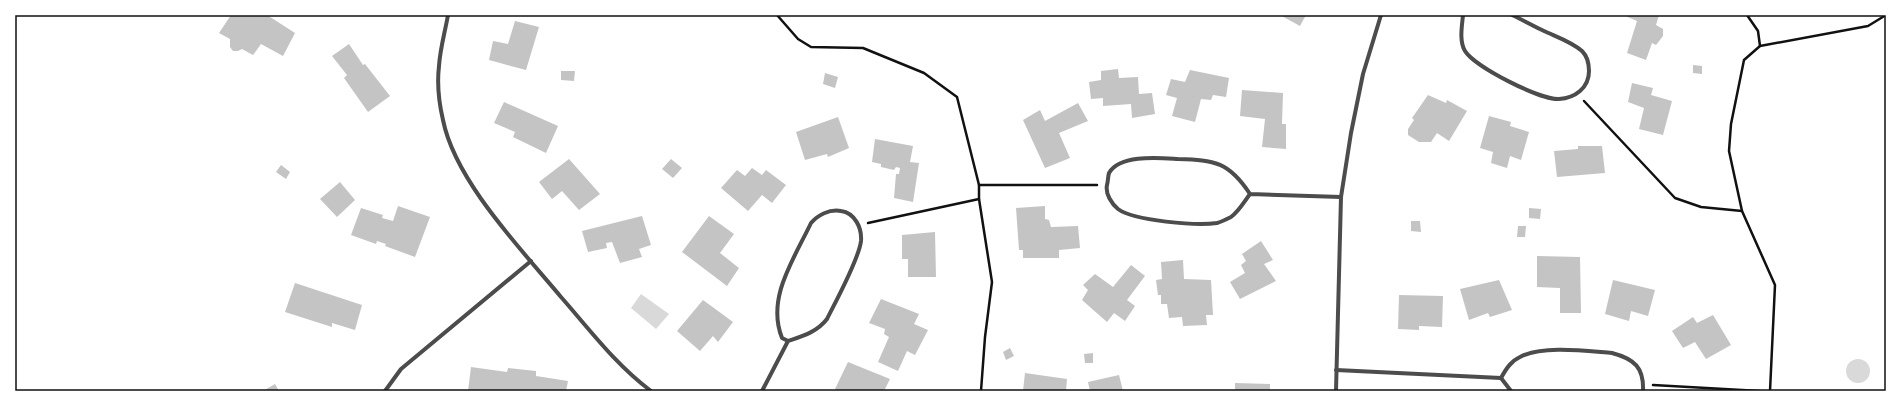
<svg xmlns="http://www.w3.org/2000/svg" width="1901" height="406" viewBox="0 0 1901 406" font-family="'Source Sans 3',sans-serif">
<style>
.water{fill:#d9d9d9}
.building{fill:#c4c4c4}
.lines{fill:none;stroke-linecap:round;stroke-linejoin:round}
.path{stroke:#111;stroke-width:2.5}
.minor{stroke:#4c4c4c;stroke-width:4}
.neatline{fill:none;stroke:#111;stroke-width:1.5}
</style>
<rect width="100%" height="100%" fill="#fff"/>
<g class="water">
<polygon points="641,294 669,314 656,329 631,308"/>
<circle cx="1858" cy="371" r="12"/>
</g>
<g class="building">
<polygon points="231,15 267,15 295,33 283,56 261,44 253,55 242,49 238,51 233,51 230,47 230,39 219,33"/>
<polygon points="1280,15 1306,15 1300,26"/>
<polygon points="1623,15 1659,15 1656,25 1663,29 1663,36 1656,45 1652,43 1646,60 1627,53 1637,21"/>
<polygon points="515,21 539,27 526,70 489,60 493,41 508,44"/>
<polygon points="349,44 363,65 365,64 390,96 368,112 344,78 347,75 332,56"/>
<polygon points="1693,65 1702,66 1702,74 1693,73"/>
<polygon points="1118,69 1119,78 1138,77 1139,94 1152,93 1155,114 1132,118 1131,104 1103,106 1103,98 1091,99 1089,82 1101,80 1101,71"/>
<polygon points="1190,70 1229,78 1226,97 1213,95 1211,100 1201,99 1195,122 1172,116 1177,98 1166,95 1171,79 1185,82"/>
<polygon points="561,71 575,71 574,81 561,80"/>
<polygon points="825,73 838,77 835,88 823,84"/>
<polygon points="1632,83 1653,88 1651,95 1672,101 1663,135 1639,129 1644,108 1628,102"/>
<polygon points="1242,90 1283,93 1282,124 1286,124 1286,149 1262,147 1265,119 1240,116"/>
<polygon points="1428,95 1446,103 1447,100 1467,111 1449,141 1437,133 1431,142 1419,142 1408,135 1408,129 1414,120 1412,118"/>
<polygon points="504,102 558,126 546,153 513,137 515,132 494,123"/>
<polygon points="1078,103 1088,121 1059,133 1070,158 1045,168 1023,120 1040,110 1045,121"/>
<polygon points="1489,116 1511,122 1510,126 1529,132 1521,160 1510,156 1507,168 1491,163 1493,152 1480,148"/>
<polygon points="838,117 849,148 828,157 827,154 805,160 796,132"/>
<polygon points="875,139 913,146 910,162 919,163 913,202 894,198 896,174 899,174 900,168 896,167 894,170 881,167 881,164 872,162"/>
<polygon points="1578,146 1602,146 1605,173 1557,177 1554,151 1578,149"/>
<polygon points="569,159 600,194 579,210 562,191 552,199 539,182"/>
<polygon points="671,159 682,168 673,178 662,169"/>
<polygon points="281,165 290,172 286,179 276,172"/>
<polygon points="752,168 762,175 766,170 786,185 772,203 762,195 748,211 721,188 737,170 745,176"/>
<polygon points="340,182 355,200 337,217 320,199"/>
<polygon points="398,206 430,217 415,257 385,246 386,244 377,241 376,244 351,235 361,208 383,215 382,218 393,221"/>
<polygon points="1045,206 1045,219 1049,220 1051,227 1078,226 1080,248 1059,250 1059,258 1023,258 1023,250 1019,250 1016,208"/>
<polygon points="1529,208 1541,209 1540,219 1529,218"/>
<polygon points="642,216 651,245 639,249 642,257 620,263 612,242 606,243 607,248 588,252 582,231"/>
<polygon points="709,216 734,234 720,253 739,268 727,286 682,252"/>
<polygon points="1411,221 1420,221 1421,232 1411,231"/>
<polygon points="1518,226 1526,226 1525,237 1517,237"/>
<polygon points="935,232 936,277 908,277 908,259 902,259 902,235"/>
<polygon points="1261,241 1273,260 1264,264 1276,281 1240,299 1230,282 1245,273 1241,265 1246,261 1242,254"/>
<polygon points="1537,256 1580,257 1581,313 1560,313 1560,288 1537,287"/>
<polygon points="1183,260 1184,279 1211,280 1213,315 1206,315 1207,325 1183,326 1182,317 1169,318 1167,304 1161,304 1161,295 1158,295 1156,280 1162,279 1161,262"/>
<polygon points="1131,265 1145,276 1127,300 1135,306 1125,321 1114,313 1107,322 1082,300 1088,290 1083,285 1095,274 1113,287"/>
<polygon points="1499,280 1512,310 1490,317 1488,313 1469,320 1460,289"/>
<polygon points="1613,280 1655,290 1648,316 1631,311 1629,321 1605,314"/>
<polygon points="295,283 362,305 355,330 332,323 332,327 285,312"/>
<polygon points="1399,295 1443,296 1442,327 1419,326 1419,330 1398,329"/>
<polygon points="881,299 919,314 914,324 928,330 915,355 907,351 898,371 878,362 889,337 884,334 885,329 869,323"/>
<polygon points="703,300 733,322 718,342 713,336 700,351 677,331"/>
<polygon points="1713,315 1731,345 1706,359 1695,342 1683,348 1672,331 1693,317 1697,323"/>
<polygon points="1010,348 1014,356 1006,360 1003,352"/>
<polygon points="1093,353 1093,363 1085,363 1084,354"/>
<polygon points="848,362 890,379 884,391 839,391 835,389"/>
<polygon points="471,367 507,372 508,368 536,371 536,376 568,381 566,391 468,391"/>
<polygon points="1025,373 1067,379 1066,391 1023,391"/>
<polygon points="1119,375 1123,391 1090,391 1088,382"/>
<polygon points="1235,383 1270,384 1270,391 1235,391"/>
<polygon points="275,384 279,391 263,391"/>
</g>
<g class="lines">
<g class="path">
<polyline points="777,15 798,39 811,47 863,48 924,73 957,97 979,185 1097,185"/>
<polyline points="1747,15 1758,31 1760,46"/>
<polyline points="1584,101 1675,198 1701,207 1742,211"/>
<polyline points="979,185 979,199 992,282 985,337 981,391"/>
<polyline points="868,223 979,199"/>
<polyline points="1653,385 1760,391"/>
<polyline points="1770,391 1775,285 1742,211 1729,151 1731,124 1744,60 1760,46 1868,26 1886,15"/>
</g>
<g class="minor">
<path d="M448 15C445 32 440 49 439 66 437 83 439 103 443 120 455 181 522 250 561 297 590 330 616 365 651 391"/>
<path d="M1463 15C1462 26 1459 41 1465 51 1475 67 1540 100 1559 99 1575 98 1589 88 1589 71 1589 64 1587 56 1582 51 1572 42 1557 37 1544 31 1533 26 1523 20 1512 15"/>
<path d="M1250 194C1244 202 1239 211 1231 217 1227 219 1221 222 1217 223 1197 226 1134 221 1118 209 1112 204 1105 194 1107 185 1108 182 1108 176 1109 173 1120 154 1160 158 1178 159 1215 160 1229 162 1250 194L1341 197"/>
<polyline points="1336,370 1501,378"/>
<path d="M1501 378C1506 369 1511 361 1520 357 1543 345 1586 351 1612 353 1635 359 1644 368 1643 391"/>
<polyline points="1501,378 1511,391"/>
<polyline points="385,391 401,369 531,261"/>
<path d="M762 391 788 341C803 336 817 332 827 319 836 301 859 259 861 241 862 228 855 213 841 211 829 209 818 215 811 223 794 259 766 298 782 338L788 341"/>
<polyline points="1336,391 1341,197 1351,133 1363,74 1381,15"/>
</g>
</g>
<rect width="1901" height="406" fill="none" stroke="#ffffff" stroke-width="32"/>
<rect x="16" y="16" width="1869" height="374" class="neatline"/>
</svg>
